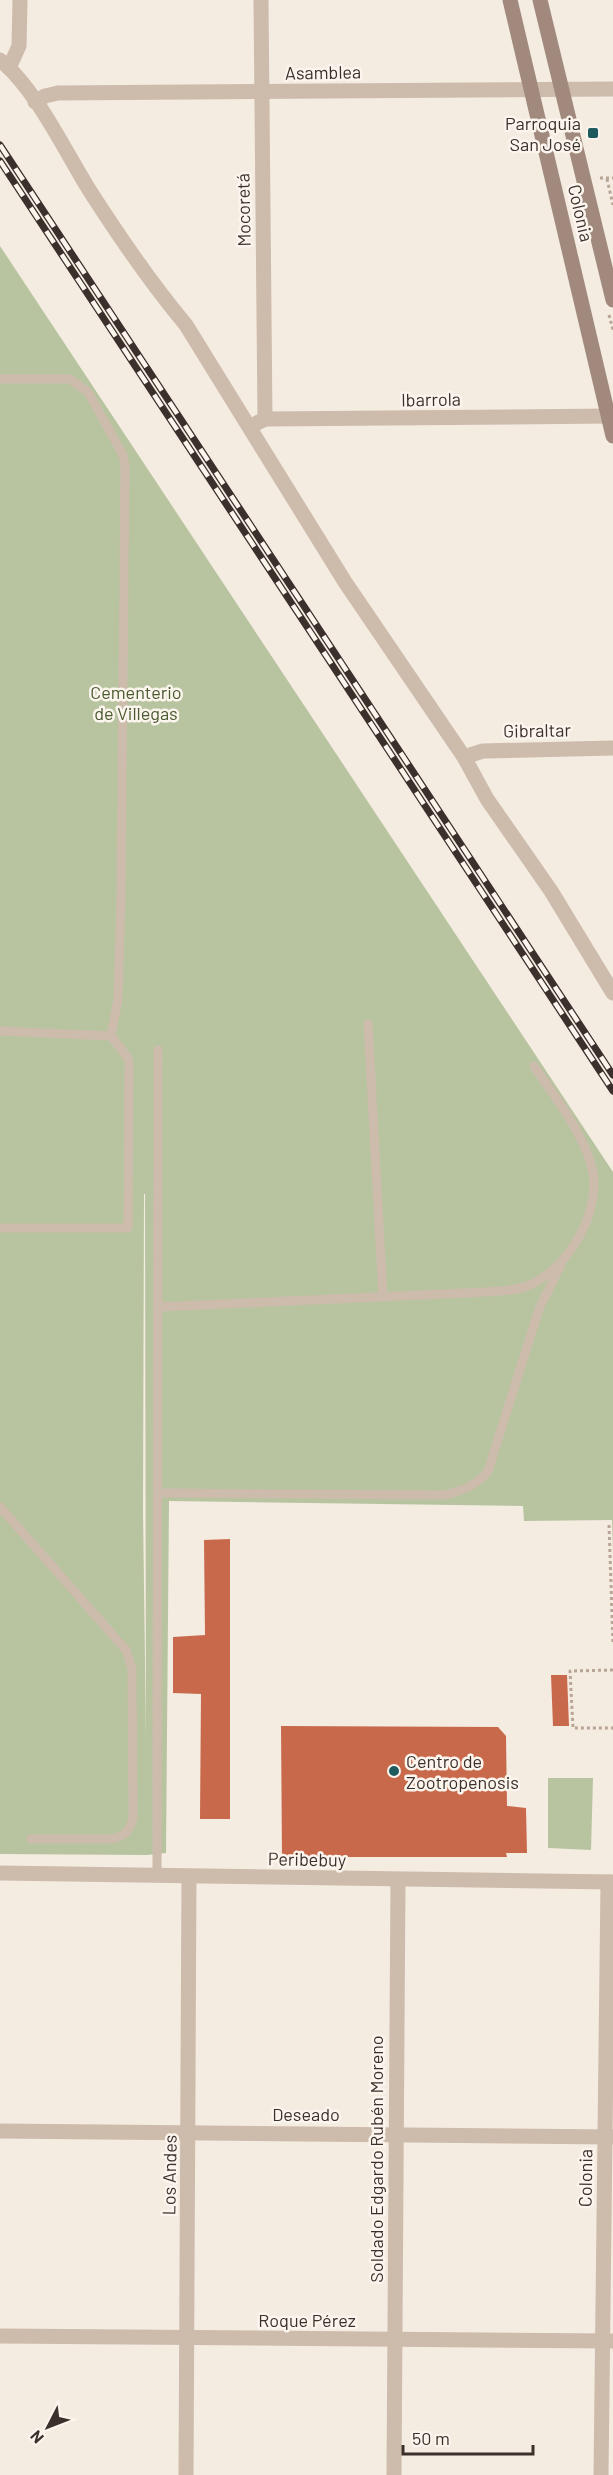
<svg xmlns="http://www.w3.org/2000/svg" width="613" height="2475" viewBox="0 0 613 2475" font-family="Barlow,sans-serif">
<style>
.green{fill:#b8c4a0;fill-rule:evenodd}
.building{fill:#c8694b}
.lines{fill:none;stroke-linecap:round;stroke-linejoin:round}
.path{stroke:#b9a596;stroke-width:3;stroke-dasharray:3 3;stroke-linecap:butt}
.lane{stroke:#cdbbac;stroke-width:9}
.street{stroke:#cdbbac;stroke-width:15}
.secondary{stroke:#a18a7d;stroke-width:15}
.rail-casing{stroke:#3b302b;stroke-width:7}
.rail{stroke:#fbf5ee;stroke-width:4.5;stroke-dasharray:14;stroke-linecap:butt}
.poi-dot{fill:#1f5a5e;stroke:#fbf5ee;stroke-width:2}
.labels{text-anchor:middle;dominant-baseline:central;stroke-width:5;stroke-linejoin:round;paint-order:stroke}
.street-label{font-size:18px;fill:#3b302b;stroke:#fbf5ee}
.poi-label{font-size:18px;fill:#3b302b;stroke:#fbf5ee;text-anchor:end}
.park-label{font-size:18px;fill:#4a5a2e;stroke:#fbf5ee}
</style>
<rect width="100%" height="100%" fill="#f4ebe1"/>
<g class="green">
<path d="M0 246 613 1172V1553L612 1520 524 1521 523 1506 169 1501 166 1853 147 1855 0 1854ZM144 1194H145L146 1737 143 1511Z"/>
<polygon points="548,1778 593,1778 591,1850 548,1848"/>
</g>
<g class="building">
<polygon points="230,1539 230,1819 200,1819 201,1694 173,1693 173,1637 205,1635 204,1540"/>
<polygon points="551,1675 567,1675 569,1726 553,1726"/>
<polygon points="281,1726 498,1727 506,1736 507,1806 526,1808 527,1853 506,1853 507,1857 282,1857"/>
</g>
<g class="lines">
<g class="path">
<polyline points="600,178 613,178"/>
<polyline points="607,179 613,205"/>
<polyline points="609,315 613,330"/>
<polyline points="609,1525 613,1644"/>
<polyline points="613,1670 570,1671 573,1728 613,1728"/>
</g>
<g class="lane">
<polyline points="0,379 70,379 88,392 123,455 125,467 121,896 118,999 111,1036 128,1058 129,1063 128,1228 0,1228"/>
<polyline points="368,1024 383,1297"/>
<polyline points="0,1031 111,1036"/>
<path d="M158 1307 487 1292C500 1291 515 1291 527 1286 570 1269 606 1206 590 1161 579 1127 554 1096 534 1066"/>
<path d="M158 1493 445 1495C463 1490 476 1486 488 1471L539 1309 561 1265"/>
<path d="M0 1507 126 1650 132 1669 133 1818C130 1831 125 1836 112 1839H31"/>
<polyline points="157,1876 158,1050"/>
</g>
<g class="street">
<polyline points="261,0 265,419"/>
<path d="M0 60C35 88 64 149 88 188 118 235 150 282 186 325L345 582 464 757 487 799 551 891 613 993"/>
<polyline points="9,68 19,46 20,0"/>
<polyline points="35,102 45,96 58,93 613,89"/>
<polyline points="257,423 265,419 613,416"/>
<polyline points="464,757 483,751 613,748"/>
<polyline points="0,1873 613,1882"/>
<polyline points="0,2131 613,2137"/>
<polyline points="0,2336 613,2341"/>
<polyline points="186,2475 189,1876"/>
<polyline points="394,2475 398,1880"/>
<polyline points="601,2475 608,1882"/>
</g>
<g class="secondary">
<polyline points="510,0 613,436"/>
<polyline points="540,0 613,300"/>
</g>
<defs>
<g id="rail">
<polyline points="0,145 613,1075"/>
<polyline points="0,161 613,1091"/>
</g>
</defs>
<use href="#rail" class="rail-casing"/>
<use href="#rail" class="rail"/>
</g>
<g class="poi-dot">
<rect x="587" y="127" width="12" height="12" rx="3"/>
<circle cx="394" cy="1771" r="6"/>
</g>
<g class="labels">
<g class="street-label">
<text transform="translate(323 72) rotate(-1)">Asamblea</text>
<text transform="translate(243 210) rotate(-91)">Mocoretá</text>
<text transform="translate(581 213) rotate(77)">Colonia</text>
<text transform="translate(431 399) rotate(-1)">Ibarrola</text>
<text transform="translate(537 730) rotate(-1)">Gibraltar</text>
<text transform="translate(307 1859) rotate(1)">Peribebuy</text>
<text x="306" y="2114">Deseado</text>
<text transform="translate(376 2159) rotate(-90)">Soldado Edgardo Rubén Moreno</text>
<text transform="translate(169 2175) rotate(-89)">Los Andes</text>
<text transform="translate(585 2178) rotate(-89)">Colonia</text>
<text x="307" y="2320">Roque Pérez</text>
</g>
<g class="poi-label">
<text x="581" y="123">Parroquia<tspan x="581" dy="21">San José</tspan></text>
<text x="406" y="1761" text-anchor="start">Centro de<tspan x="406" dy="21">Zootropenosis</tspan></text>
</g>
<g class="park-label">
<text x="136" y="692">Cementerio<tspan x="136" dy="21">de Villegas</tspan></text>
</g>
</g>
<g transform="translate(48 2427) rotate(228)" stroke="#fbf5ee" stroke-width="4.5" paint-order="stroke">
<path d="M0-4.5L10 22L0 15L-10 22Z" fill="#3b302b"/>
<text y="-9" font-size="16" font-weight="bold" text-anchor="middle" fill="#3b302b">N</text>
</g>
<path d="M403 2445v9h130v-9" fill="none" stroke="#3b302b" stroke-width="3"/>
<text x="412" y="2445" font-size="18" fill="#3b302b" stroke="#fbf5ee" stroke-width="4.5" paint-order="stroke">50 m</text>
</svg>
